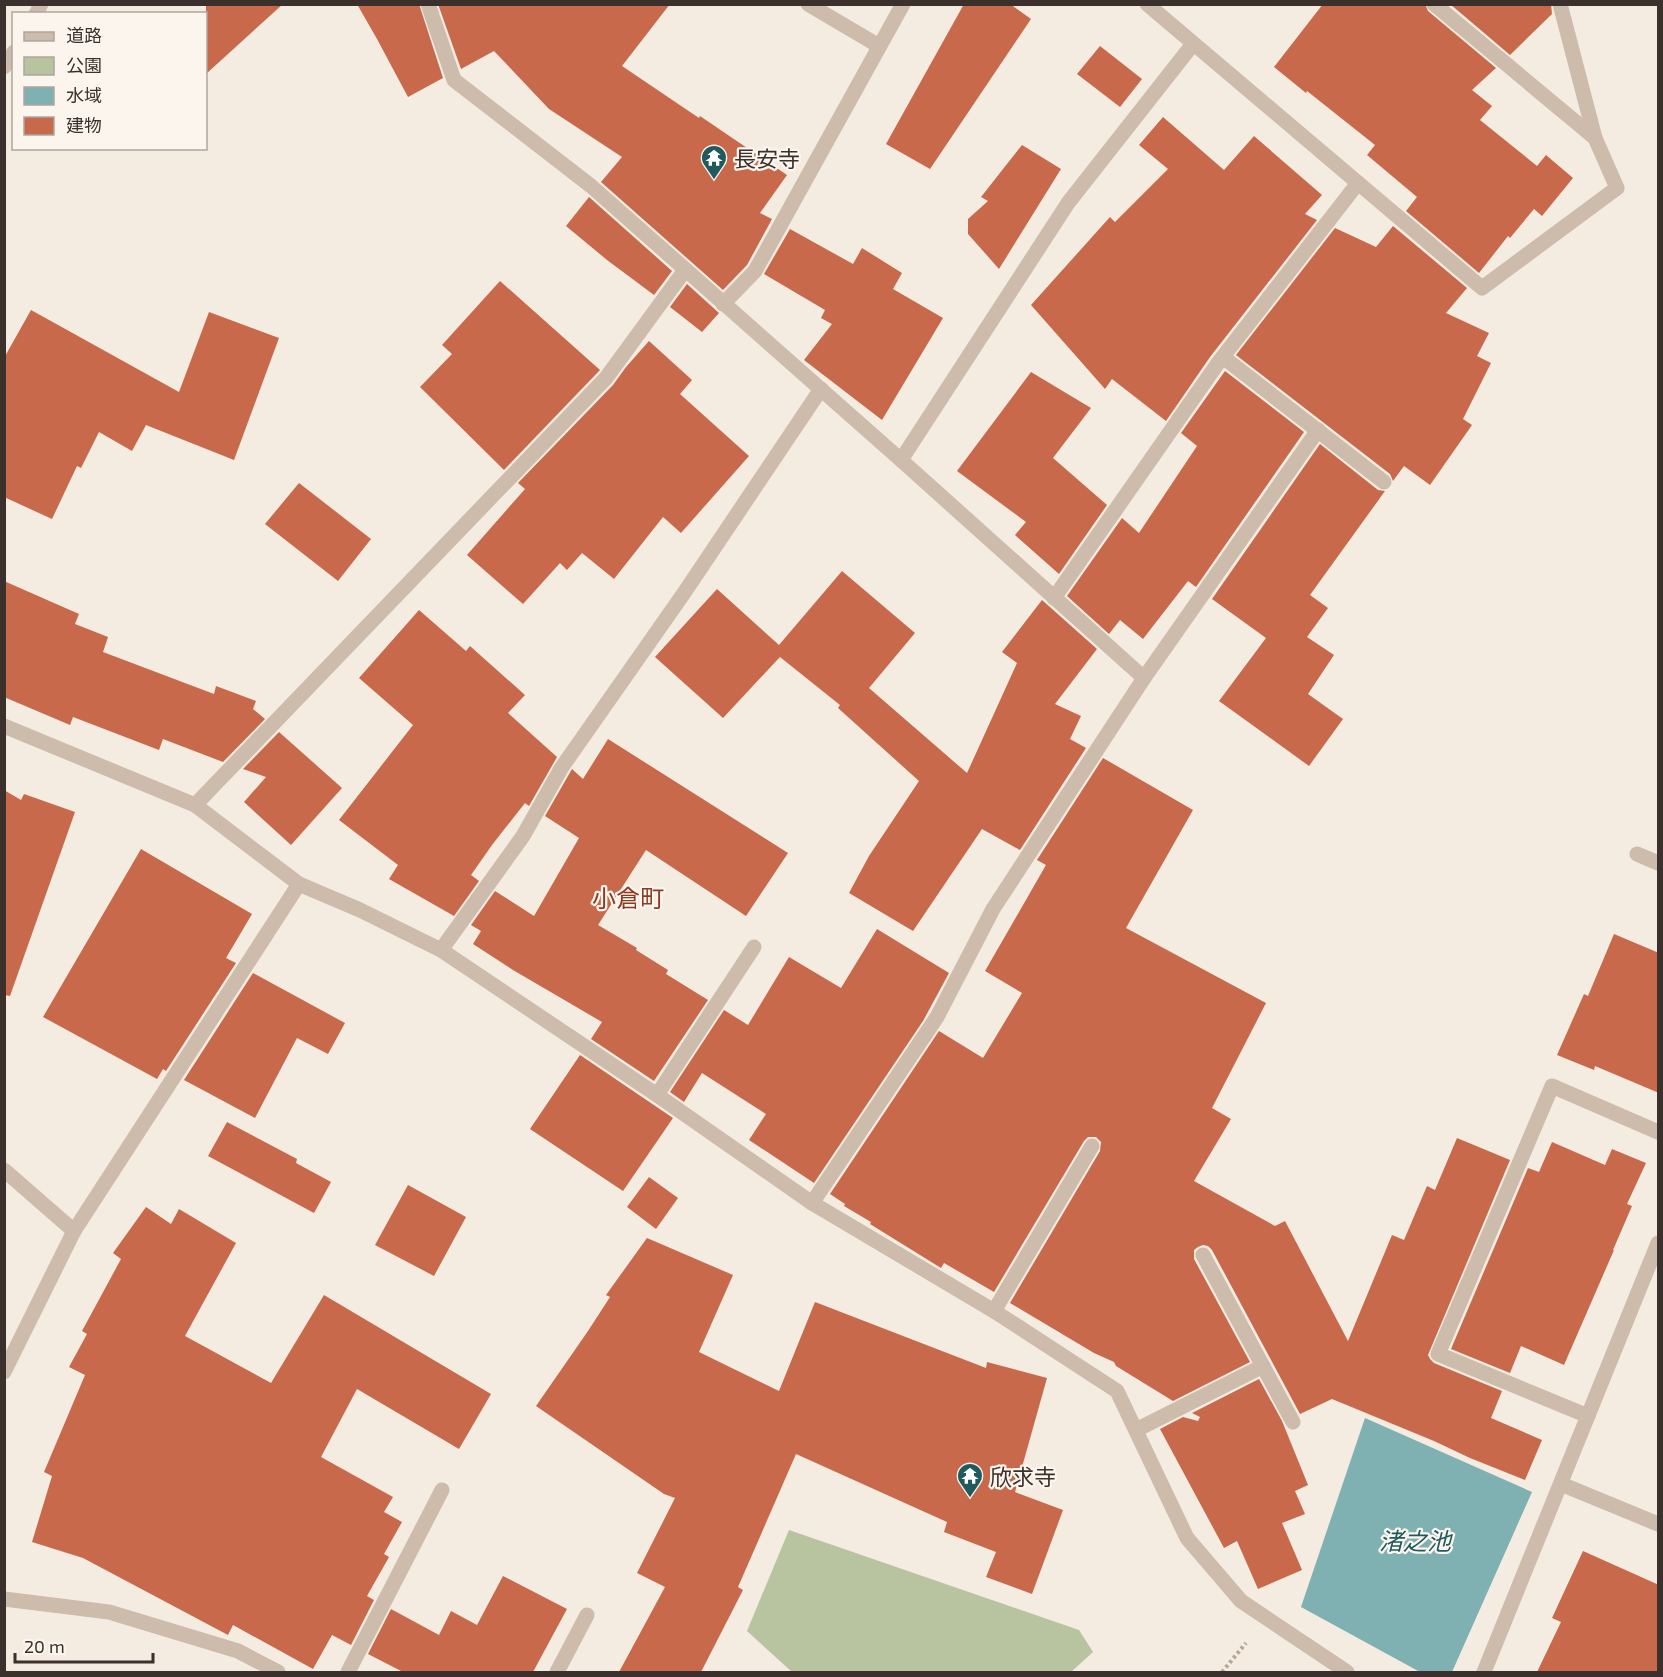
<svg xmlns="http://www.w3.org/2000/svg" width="1663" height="1677" viewBox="0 0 1663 1677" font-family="'Exo 2','Noto Sans JP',sans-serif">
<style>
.green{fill:#b8c4a0}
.water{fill:#7fb0b2}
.building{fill:#c8694b}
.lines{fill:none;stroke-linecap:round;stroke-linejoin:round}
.path{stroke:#b9a596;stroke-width:4;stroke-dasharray:3 3;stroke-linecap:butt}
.minor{stroke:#cdbbac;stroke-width:15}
.labels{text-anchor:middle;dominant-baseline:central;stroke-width:4.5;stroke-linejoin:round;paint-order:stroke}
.poi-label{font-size:22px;fill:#3b302b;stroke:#fbf5ee;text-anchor:start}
.neighbourhood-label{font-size:24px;fill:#8c3b22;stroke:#fbf5ee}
.water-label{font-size:24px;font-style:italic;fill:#1f5a5e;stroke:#fbf5ee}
</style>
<rect width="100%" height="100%" fill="#f4ebe1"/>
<polygon class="green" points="789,1530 1079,1630 1093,1652 1071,1672 792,1672 747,1631"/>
<polygon class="water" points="1365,1418 1532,1492 1452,1672 1420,1672 1301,1607"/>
<g class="building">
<polygon points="206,4 283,4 206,74"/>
<polygon points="357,4 419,4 443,78 408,97 377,39"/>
<polygon points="438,4 670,4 622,66 699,118 700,116 787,175 760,213 772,219 747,265 723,290 601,182 622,157 549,109 494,51 461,69"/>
<polygon points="964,4 1010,4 1031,19 930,169 886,144"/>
<polygon points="1323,4 1425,4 1428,11 1496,68 1472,90 1492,106 1480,120 1537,166 1546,155 1573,178 1542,216 1534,209 1510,238 1508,236 1479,273 1406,211 1417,197 1367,155 1375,145 1307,91 1306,93 1274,67"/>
<polygon points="1450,4 1551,4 1552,14 1510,55"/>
<polygon points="1100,46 1142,79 1120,107 1077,74"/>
<polygon points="1163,117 1224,170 1254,136 1322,195 1305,214 1317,220 1210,357 1166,421 1112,379 1105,389 1031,305 1110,217 1115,222 1168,169 1139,145"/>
<polygon points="1022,145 1061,169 999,269 968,234 968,219 988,201 981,197"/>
<polygon points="589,197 672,271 654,295 607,260 566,226"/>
<polygon points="1393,226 1467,288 1446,313 1489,333 1477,356 1491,363 1463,419 1472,425 1430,485 1404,466 1393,481 1390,474 1236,355 1335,228 1376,247"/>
<polygon points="790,229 853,264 862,248 902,273 893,289 943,318 882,420 804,360 832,324 821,318 825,310 764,274"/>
<polygon points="500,281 600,370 504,470 420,387 452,354 442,345"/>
<polygon points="687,284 719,313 702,332 670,307"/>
<polygon points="31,310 179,392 209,312 279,338 234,460 146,425 132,451 99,432 81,468 77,466 52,519 4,497 4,358"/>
<polygon points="649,341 692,380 680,394 749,456 681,533 663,517 614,579 582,553 567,570 560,563 523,604 467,555 525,489 518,483 613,385 626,367"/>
<polygon points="1225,371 1304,432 1196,587 1188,581 1143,639 1120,620 1109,634 1067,596 1122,518 1139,533 1197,446 1181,433"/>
<polygon points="1031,372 1091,408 1053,458 1107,505 1059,574 1015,535 1026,522 957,471"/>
<polygon points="1320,444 1378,490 1385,491 1310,595 1328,608 1307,637 1334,655 1308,694 1343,719 1309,766 1219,701 1266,638 1212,599"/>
<polygon points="299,483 371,539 338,581 265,524"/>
<polygon points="842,571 915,633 869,688 967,773 1017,663 1002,652 1042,600 1097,649 1055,704 1081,716 1070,739 1086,748 1020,850 982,829 913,931 849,893 869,856 919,781 838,708 840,705 780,657 723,718 655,657 717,589 779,645"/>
<polygon points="4,581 79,614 75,624 108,637 103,652 214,694 216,686 256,701 253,709 265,719 223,762 163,739 159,750 73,717 70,725 4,697"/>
<polygon points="419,610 466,651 470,646 525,695 508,713 557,757 529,806 525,803 492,845 471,875 479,881 454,916 389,879 398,865 339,820 413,725 359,678"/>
<polygon points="279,732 342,788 291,845 244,802 266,777 243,769"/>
<polygon points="608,739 788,853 746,916 646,850 598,925 637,948 636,950 668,970 666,974 708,1000 654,1081 591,1039 602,1022 513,970 473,944 481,931 471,925 495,891 534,916 579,838 545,816 572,769 583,779"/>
<polygon points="1103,758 1193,810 1126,928 1266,1003 1212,1108 1231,1119 1194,1181 1275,1226 1285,1221 1348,1341 1392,1235 1404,1240 1427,1186 1435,1190 1457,1138 1510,1160 1428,1355 1430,1359 1434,1363 1502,1391 1491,1418 1542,1440 1525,1480 1470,1458 1434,1441 1332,1399 1300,1414 1212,1250 1208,1246 1203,1245 1198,1247 1194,1250 1194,1259 1250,1362 1173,1401 1116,1366 1114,1362 1094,1353 1010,1303 1100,1151 1101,1142 1096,1137 1088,1137 1084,1141 994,1292 944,1263 941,1268 870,1224 871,1222 844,1206 845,1204 830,1194 939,1031 983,1058 1022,993 985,971 1046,865 1037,860"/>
<polygon points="4,790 21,800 24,794 75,812 10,996 4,995"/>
<polygon points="141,849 252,914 226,958 236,963 166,1071 163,1069 157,1079 43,1017"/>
<polygon points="877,929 949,973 923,1021 814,1183 749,1140 766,1114 702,1073 684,1102 670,1092 724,1010 748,1025 789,957 841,988"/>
<polygon points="1614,934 1659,953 1659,1093 1595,1066 1594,1070 1557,1055 1584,994 1588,996"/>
<polygon points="253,973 345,1023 328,1054 297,1038 255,1118 184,1080"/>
<polygon points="580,1055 673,1118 623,1191 530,1129"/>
<polygon points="227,1122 297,1159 296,1163 331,1182 314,1213 208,1156"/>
<polygon points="1552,1142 1605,1165 1612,1149 1646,1163 1627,1204 1632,1206 1613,1250 1614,1250 1564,1365 1521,1346 1510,1373 1451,1349 1528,1168 1539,1172"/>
<polygon points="649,1177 678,1198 656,1229 627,1207"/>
<polygon points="408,1185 466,1217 434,1276 375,1245"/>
<polygon points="146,1207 171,1224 179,1209 236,1243 185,1336 271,1383 324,1295 491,1394 459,1449 357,1389 321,1457 393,1497 384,1512 402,1522 384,1554 389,1557 367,1596 374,1600 351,1645 332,1635 313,1669 233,1625 228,1635 83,1558 32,1542 52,1476 44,1472 85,1375 69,1367 87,1334 82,1331 121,1259 113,1253"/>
<polygon points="647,1238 733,1275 699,1352 779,1391 815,1302 986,1368 987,1362 1047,1378 1015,1492 1063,1510 1032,1594 986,1577 996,1552 944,1532 947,1522 796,1454 738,1587 743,1590 701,1672 619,1672 665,1587 637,1573 675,1498 664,1494 536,1406 588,1331 610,1297 606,1295"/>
<polygon points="1259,1379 1282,1421 1308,1485 1295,1491 1305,1514 1282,1523 1302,1570 1258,1589 1237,1541 1224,1548 1160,1429 1183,1417 1198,1421 1200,1417 1192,1413"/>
<polygon points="1583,1551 1659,1585 1659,1672 1537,1672 1561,1622 1552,1618"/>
<polygon points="503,1576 567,1609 533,1672 403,1672 368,1654 391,1609 439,1635 451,1611 477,1625"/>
</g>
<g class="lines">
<polyline class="path" points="1222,1672 1246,1643"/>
<g class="minor">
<polyline points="428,4 454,80 591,186 901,460 1144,678"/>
<polyline points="808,4 879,46"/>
<polyline points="1147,4 1482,288 1617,188 1595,138 1560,4"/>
<polyline points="1434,4 1595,138"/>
<polyline points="36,14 41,4"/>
<polyline points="4,67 14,52"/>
<polyline points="723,304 755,271 903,4"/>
<polyline points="1223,357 1384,482"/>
<polyline points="901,460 1068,203 1193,44"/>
<polyline points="1054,598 1218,363 1358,183"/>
<polyline points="4,726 195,805 299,884 360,910 441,950 657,1095 812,1203 994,1311 1117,1391 1187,1538 1241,1601 1347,1672"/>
<polyline points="195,805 606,378 685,270"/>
<polyline points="1637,854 1658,863"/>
<polyline points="441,950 523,836 562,767 684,593 821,389"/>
<polyline points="657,1095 754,947"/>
<polyline points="4,1170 74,1231"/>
<polyline points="812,1203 937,1017 993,909 1144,678 1318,430"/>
<polyline points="1203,1255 1293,1422"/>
<polyline points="994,1311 1092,1146"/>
<polyline points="4,1372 74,1231 299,884"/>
<polyline points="1588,1416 1438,1354 1552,1086 1658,1132"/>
<polyline points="1136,1430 1263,1366"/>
<polyline points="1561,1484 1658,1524"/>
<polyline points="4,1599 109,1612 238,1651 278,1672"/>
<polyline points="348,1672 442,1490"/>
<polyline points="557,1672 587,1615"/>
<polyline points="1484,1672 1658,1243"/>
</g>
</g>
<defs>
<symbol id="temple-pin" viewBox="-11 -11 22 30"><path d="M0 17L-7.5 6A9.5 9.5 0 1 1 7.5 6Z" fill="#1f5a5e" stroke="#fbf5ee"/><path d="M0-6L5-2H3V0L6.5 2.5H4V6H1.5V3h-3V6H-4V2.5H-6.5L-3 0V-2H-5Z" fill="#fff"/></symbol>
</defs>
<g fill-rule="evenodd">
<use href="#temple-pin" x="699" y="143" width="30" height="40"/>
<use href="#temple-pin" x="955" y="1461" width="30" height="40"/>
</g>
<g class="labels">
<g class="poi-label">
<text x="734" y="158">長安寺</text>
<text x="990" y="1476">欣求寺</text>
</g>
<g class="neighbourhood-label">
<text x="628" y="897">小倉町</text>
</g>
<g class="water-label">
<text x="1415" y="1540">渚之池</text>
</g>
</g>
<rect width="1663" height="1677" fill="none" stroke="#3b302b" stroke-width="12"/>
<rect x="12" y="12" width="195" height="138" fill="#fbf5ee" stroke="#aea6a0" stroke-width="1.5"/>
<rect x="24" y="32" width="30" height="9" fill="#cdbbac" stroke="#aea6a0" stroke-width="1.5"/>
<text x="66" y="42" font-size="18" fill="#3b302b">道路</text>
<rect x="24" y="57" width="30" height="18" fill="#b8c4a0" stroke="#aea6a0" stroke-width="1.5"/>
<text x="66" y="72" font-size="18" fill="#3b302b">公園</text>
<rect x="24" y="87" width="30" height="18" fill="#7fb0b2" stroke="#aea6a0" stroke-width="1.5"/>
<text x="66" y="102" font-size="18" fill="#3b302b">水域</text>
<rect x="24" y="117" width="30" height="18" fill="#c8694b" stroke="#aea6a0" stroke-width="1.5"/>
<text x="66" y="132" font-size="18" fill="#3b302b">建物</text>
<path d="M15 1653v9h138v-9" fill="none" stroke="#3b302b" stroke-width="3"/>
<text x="24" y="1653" font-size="18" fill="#3b302b" stroke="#fbf5ee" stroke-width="4.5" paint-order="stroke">20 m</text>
</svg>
